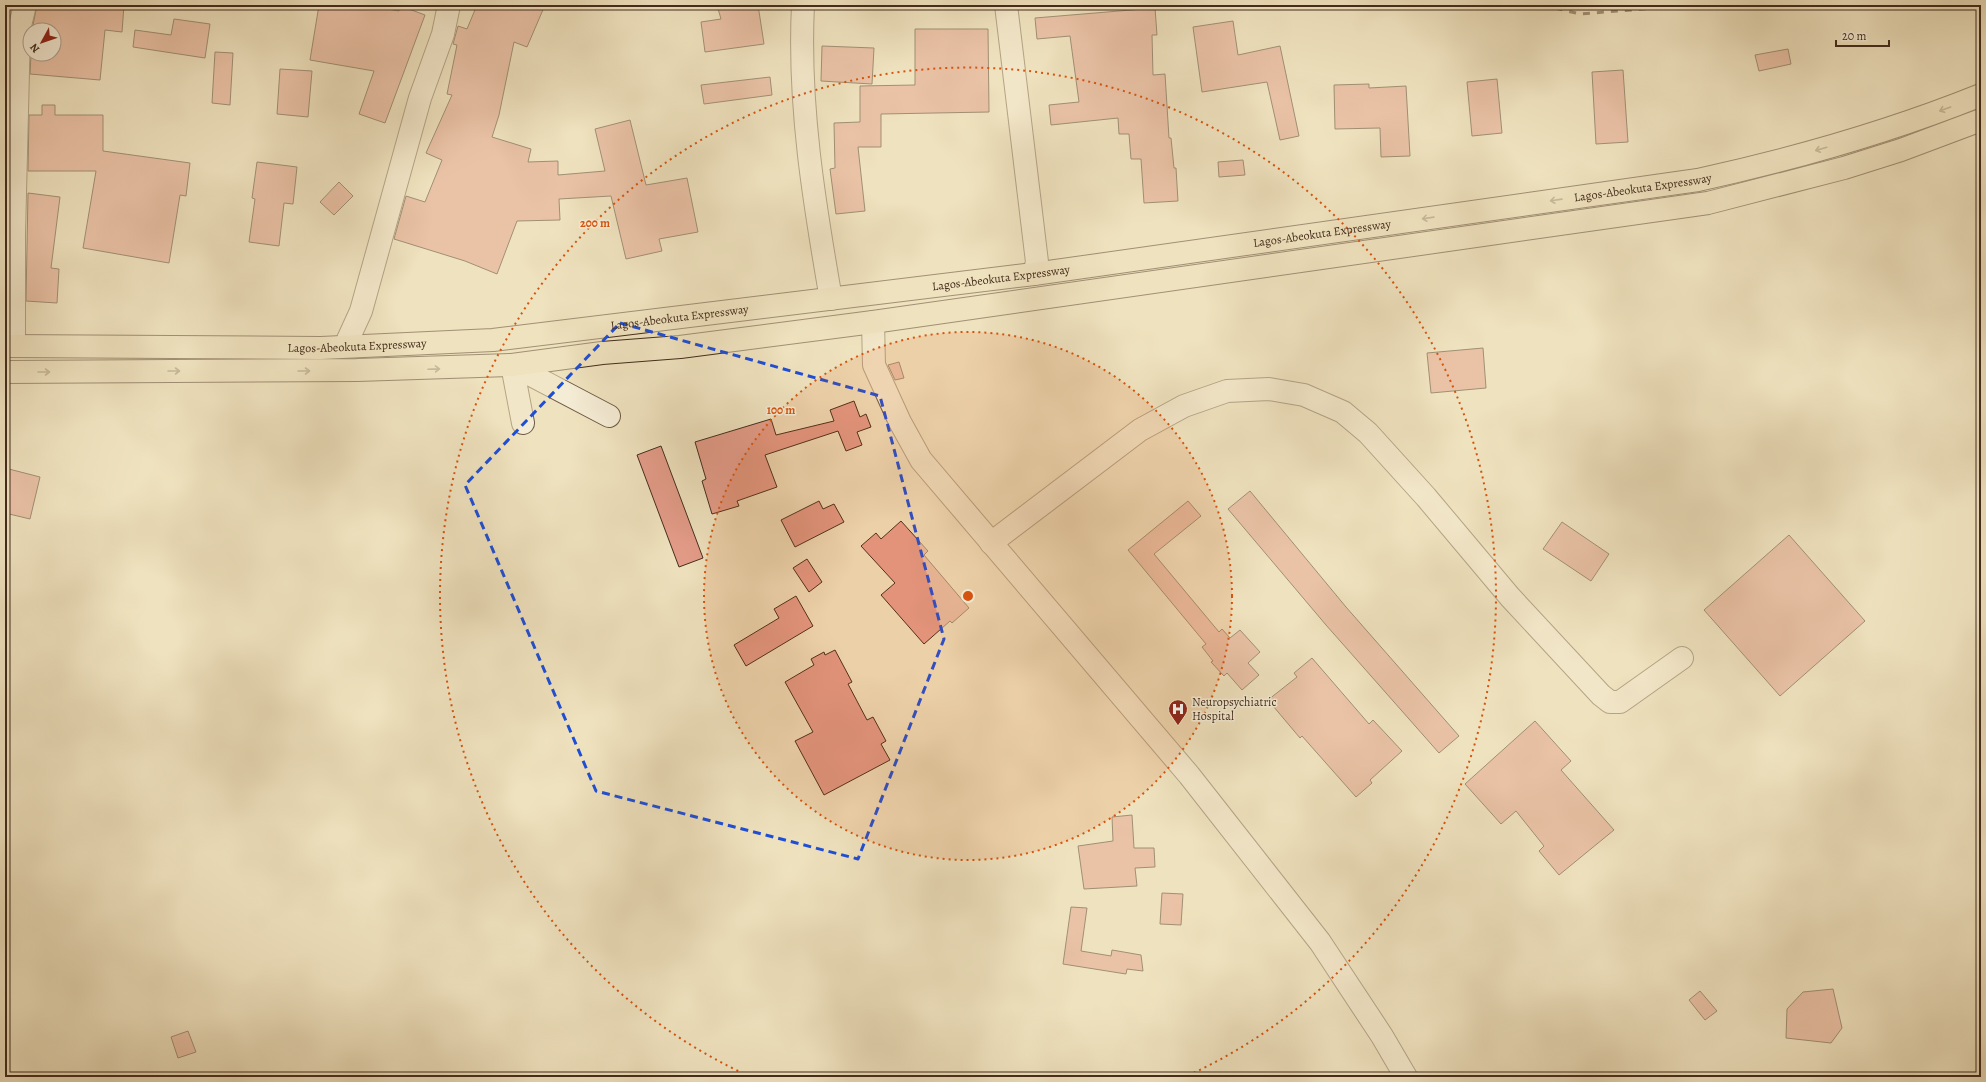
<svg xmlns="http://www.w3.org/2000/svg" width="1986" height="1082" viewBox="0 0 1986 1082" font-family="Alegreya,serif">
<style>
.building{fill:#e49c89;stroke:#432c1c}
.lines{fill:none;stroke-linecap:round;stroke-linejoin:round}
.minor-casing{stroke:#6e5a44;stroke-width:24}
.highway-casing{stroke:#432c1c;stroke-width:24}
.minor{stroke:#f5ecd5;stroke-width:22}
.highway{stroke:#efe2be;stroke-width:22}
.rail{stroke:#432c1c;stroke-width:3;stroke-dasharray:7 7;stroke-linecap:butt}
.oneway{stroke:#99876d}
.marked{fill:none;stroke:#1d4ed8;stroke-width:3;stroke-dasharray:8 5;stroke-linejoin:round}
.ring{fill:none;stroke:#d8540e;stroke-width:2;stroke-dasharray:2 4}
.labels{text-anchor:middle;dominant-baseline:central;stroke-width:3;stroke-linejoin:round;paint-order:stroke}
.street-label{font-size:12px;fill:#432c1c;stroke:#f5ecd5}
.poi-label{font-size:12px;fill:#432c1c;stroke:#f5ecd5;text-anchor:start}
.centre{fill:#d8540e;stroke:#f5ecd5;stroke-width:2}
.ring-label{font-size:12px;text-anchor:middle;font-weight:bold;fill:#d8540e;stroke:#f5ecd5;stroke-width:3;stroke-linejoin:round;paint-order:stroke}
</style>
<rect width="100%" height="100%" fill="#efe2be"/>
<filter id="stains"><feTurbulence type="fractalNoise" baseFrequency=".005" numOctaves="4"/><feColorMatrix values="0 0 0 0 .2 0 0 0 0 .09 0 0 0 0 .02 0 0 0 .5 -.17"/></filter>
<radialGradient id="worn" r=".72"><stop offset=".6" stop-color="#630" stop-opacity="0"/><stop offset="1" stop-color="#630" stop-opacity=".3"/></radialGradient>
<g class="building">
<polygon points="37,5 124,5 122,32 105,30 100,80 30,74 31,54 54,54 54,30 32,30"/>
<polygon points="319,5 365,5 399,11 401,6 425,15 385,123 359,114 374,71 310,60"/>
<polygon points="477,5 545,5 527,47 514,42 499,115 492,137 531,149 528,162 558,161 558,175 605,171 595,129 630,120 646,185 687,178 698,232 659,239 662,251 626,259 611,196 559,199 560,220 517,221 497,274 465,261 394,239 406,196 425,202 442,160 426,153 452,95 447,94 457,45 453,44 458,26 467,29"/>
<polygon points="717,5 758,5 764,44 705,52 701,22 721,19"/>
<polygon points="1155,8 1157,35 1152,35 1153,75 1165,74 1169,138 1171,138 1174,168 1176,168 1178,201 1144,203 1141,159 1131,159 1129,134 1119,134 1118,118 1051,125 1049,105 1079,102 1070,36 1037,39 1035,18"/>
<polygon points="174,19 210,24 205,58 133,47 135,30 171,35"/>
<polygon points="1233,21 1238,55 1280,46 1299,136 1280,140 1267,82 1202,92 1193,27"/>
<polygon points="915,29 988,29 989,112 881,114 881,147 858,147 865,211 836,214 830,169 835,168 834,123 860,122 860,86 915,85"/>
<polygon points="822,46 874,48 872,84 821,81"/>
<polygon points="1788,49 1791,64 1759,71 1755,55"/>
<polygon points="215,52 233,53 230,105 212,103"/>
<polygon points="280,69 312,71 308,117 277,114"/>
<polygon points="1623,70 1628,142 1596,144 1592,72"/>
<polygon points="770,77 772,95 704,104 701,85"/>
<polygon points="1497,79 1502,133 1472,136 1467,82"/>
<polygon points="1369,84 1369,88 1406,86 1410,156 1381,157 1380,128 1335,129 1334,85"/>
<polygon points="42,105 55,105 55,115 103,115 103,151 190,163 186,196 180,195 169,263 83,248 96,171 28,171 29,115 42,115"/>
<polygon points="1243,160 1245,175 1219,177 1218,162"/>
<polygon points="257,162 297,167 293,204 284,203 279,246 249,242 255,199 252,198"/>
<polygon points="339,182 353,196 334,215 320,202"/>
<polygon points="28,193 60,197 51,268 59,269 57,303 26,301"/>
<polygon points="1483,348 1486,388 1431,393 1427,353"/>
<polygon points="899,362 904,378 895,380 888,365"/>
<polygon points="854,401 860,417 866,414 871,427 857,432 862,445 846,451 838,431 765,455 777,487 737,501 739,506 712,514 702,481 706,479 695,442 771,419 776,435 834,421 830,410"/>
<polygon points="661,446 703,558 679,567 637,455"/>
<polygon points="5,468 40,477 30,519 5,513"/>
<polygon points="1250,491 1346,607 1459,736 1439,753 1326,625 1228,509"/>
<polygon points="819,501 823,509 834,504 844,522 795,547 781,520"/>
<polygon points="1188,501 1201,516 1154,554 1219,632 1222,629 1230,638 1240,630 1260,652 1248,663 1259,675 1242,690 1227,673 1224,676 1211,662 1213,661 1202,647 1206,644 1128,550"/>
<polygon points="901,521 928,551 924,555 969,608 952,623 950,621 924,644 881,595 895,583 861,546 876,533 881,539"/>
<polygon points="1562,522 1609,554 1591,581 1543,549"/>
<polygon points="1789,535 1865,621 1780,696 1704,610"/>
<polygon points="807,559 822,582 809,592 793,568"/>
<polygon points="796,596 813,626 746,666 734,645 779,618 774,609"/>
<polygon points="835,650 852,682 848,684 867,720 873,717 886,741 881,744 890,760 824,795 795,741 813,732 785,682 814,665 811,659 824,652 825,655"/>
<polygon points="1312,658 1369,724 1373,720 1402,751 1370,780 1372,783 1356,797 1302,736 1300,738 1268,700 1297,677 1294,673"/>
<polygon points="1535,721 1571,761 1561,770 1614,830 1559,875 1539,851 1544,846 1516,811 1501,824 1465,784"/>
<polygon points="1132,815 1134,848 1154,848 1155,867 1135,868 1137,886 1084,889 1078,846 1113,841 1112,817"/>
<polygon points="1162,893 1183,894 1181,925 1160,924"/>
<polygon points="1071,907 1087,908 1081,951 1111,956 1112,950 1141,955 1143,971 1127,969 1126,974 1063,964"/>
<polygon points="1833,989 1842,1028 1831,1043 1786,1038 1787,1009 1803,992"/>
<polygon points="1700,991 1717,1011 1705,1020 1689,1000"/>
<polygon points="188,1031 196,1052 178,1058 171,1037"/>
</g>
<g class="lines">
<defs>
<g id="minor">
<path d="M803 5C798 104 814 202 831 299"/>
<polyline points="1006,5 1037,262 1034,274"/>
<polyline points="873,322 874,365 900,422 921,460 1189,775 1320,942 1382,1036 1406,1077"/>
<polyline points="14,346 14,234 19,30 25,5"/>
<polyline points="345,346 361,311 420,98 443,34 449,5"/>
<polyline points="523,423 512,365 609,416"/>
<polyline points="991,543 1140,430 1184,406 1227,391 1269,389 1304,395 1343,412 1368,433 1426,497 1510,597 1601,695 1610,702 1620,702 1682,658"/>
</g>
<g id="highway">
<path id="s1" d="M5 346 321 348 493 340 1034 274 1698 180C1794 159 1889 132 1981 95"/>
<polyline points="5,372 357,370 512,365 602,353 680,347 873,322 1708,203 1844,168 1901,150 1981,120"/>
</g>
</defs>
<use href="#minor" class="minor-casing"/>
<use href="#highway" class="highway-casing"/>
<use href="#minor" class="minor"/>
<use href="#highway" class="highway"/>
<polyline class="rail" points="1542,5 1580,14 1694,5"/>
</g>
<defs><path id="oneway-shaft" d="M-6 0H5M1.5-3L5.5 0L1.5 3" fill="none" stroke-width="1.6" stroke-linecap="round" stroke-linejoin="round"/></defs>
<g class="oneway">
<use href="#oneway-shaft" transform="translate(1945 109) rotate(160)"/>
<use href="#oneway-shaft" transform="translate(1821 149) rotate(164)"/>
<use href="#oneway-shaft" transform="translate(1556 200) rotate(172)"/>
<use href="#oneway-shaft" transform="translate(1428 218) rotate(172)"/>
<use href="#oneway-shaft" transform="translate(434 369) rotate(-2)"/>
<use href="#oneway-shaft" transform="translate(174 371)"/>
<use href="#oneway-shaft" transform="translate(304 371)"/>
<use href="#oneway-shaft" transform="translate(44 372)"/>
</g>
<path d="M0 0H1986V1082H0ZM620 323 880 396 944 639 858 859 596 791 465 485Z" fill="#efe2be" fill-opacity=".55" fill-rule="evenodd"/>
<path class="marked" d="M620 323 880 396 944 639 858 859 596 791 465 485Z"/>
<circle cx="968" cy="596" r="264" fill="#d8540e" fill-opacity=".12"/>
<g class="ring">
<circle cx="968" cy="596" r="264"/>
<path d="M749 1076A528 528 0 1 1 1187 1076"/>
</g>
<defs>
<symbol id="hospital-pin" viewBox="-11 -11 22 30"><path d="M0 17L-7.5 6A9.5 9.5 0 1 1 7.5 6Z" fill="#8f2418" stroke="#f5ecd5"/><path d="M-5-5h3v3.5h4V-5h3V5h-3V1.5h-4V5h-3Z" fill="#fff"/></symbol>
</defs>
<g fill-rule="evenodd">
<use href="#hospital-pin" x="1167" y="698" width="22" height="30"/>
</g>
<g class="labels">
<g class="street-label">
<text stroke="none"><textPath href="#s1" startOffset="1648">Lagos-Abeokuta Expressway</textPath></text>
<text stroke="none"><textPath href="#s1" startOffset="1324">Lagos-Abeokuta Expressway</textPath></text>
<text stroke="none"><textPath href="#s1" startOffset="1000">Lagos-Abeokuta Expressway</textPath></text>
<text stroke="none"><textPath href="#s1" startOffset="676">Lagos-Abeokuta Expressway</textPath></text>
<text stroke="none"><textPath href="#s1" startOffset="352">Lagos-Abeokuta Expressway</textPath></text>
</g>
<g class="poi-label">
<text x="1192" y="702">Neuropsychiatric<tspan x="1192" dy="14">Hospital</tspan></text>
</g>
</g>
<circle cx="968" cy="596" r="6" class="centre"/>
<g class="ring-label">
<text x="595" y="227">200 m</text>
<text x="781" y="414">100 m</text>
</g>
<rect width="1986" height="1082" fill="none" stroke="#efe2be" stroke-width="20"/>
<rect x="6" y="6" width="1974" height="1070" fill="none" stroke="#432c1c" stroke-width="2"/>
<rect x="10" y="10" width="1966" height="1062" fill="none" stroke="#432c1c"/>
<g transform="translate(42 42) rotate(230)"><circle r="19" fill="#f5ecd5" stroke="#ae9f8b"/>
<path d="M0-3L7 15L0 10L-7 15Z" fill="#8f2418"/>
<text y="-6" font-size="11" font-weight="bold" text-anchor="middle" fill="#432c1c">N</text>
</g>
<path d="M1836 40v6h53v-6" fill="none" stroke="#432c1c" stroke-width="2"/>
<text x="1842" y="40" font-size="12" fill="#432c1c" stroke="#f5ecd5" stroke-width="3" paint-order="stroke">20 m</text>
<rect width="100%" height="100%" filter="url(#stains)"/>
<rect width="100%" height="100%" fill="url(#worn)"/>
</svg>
